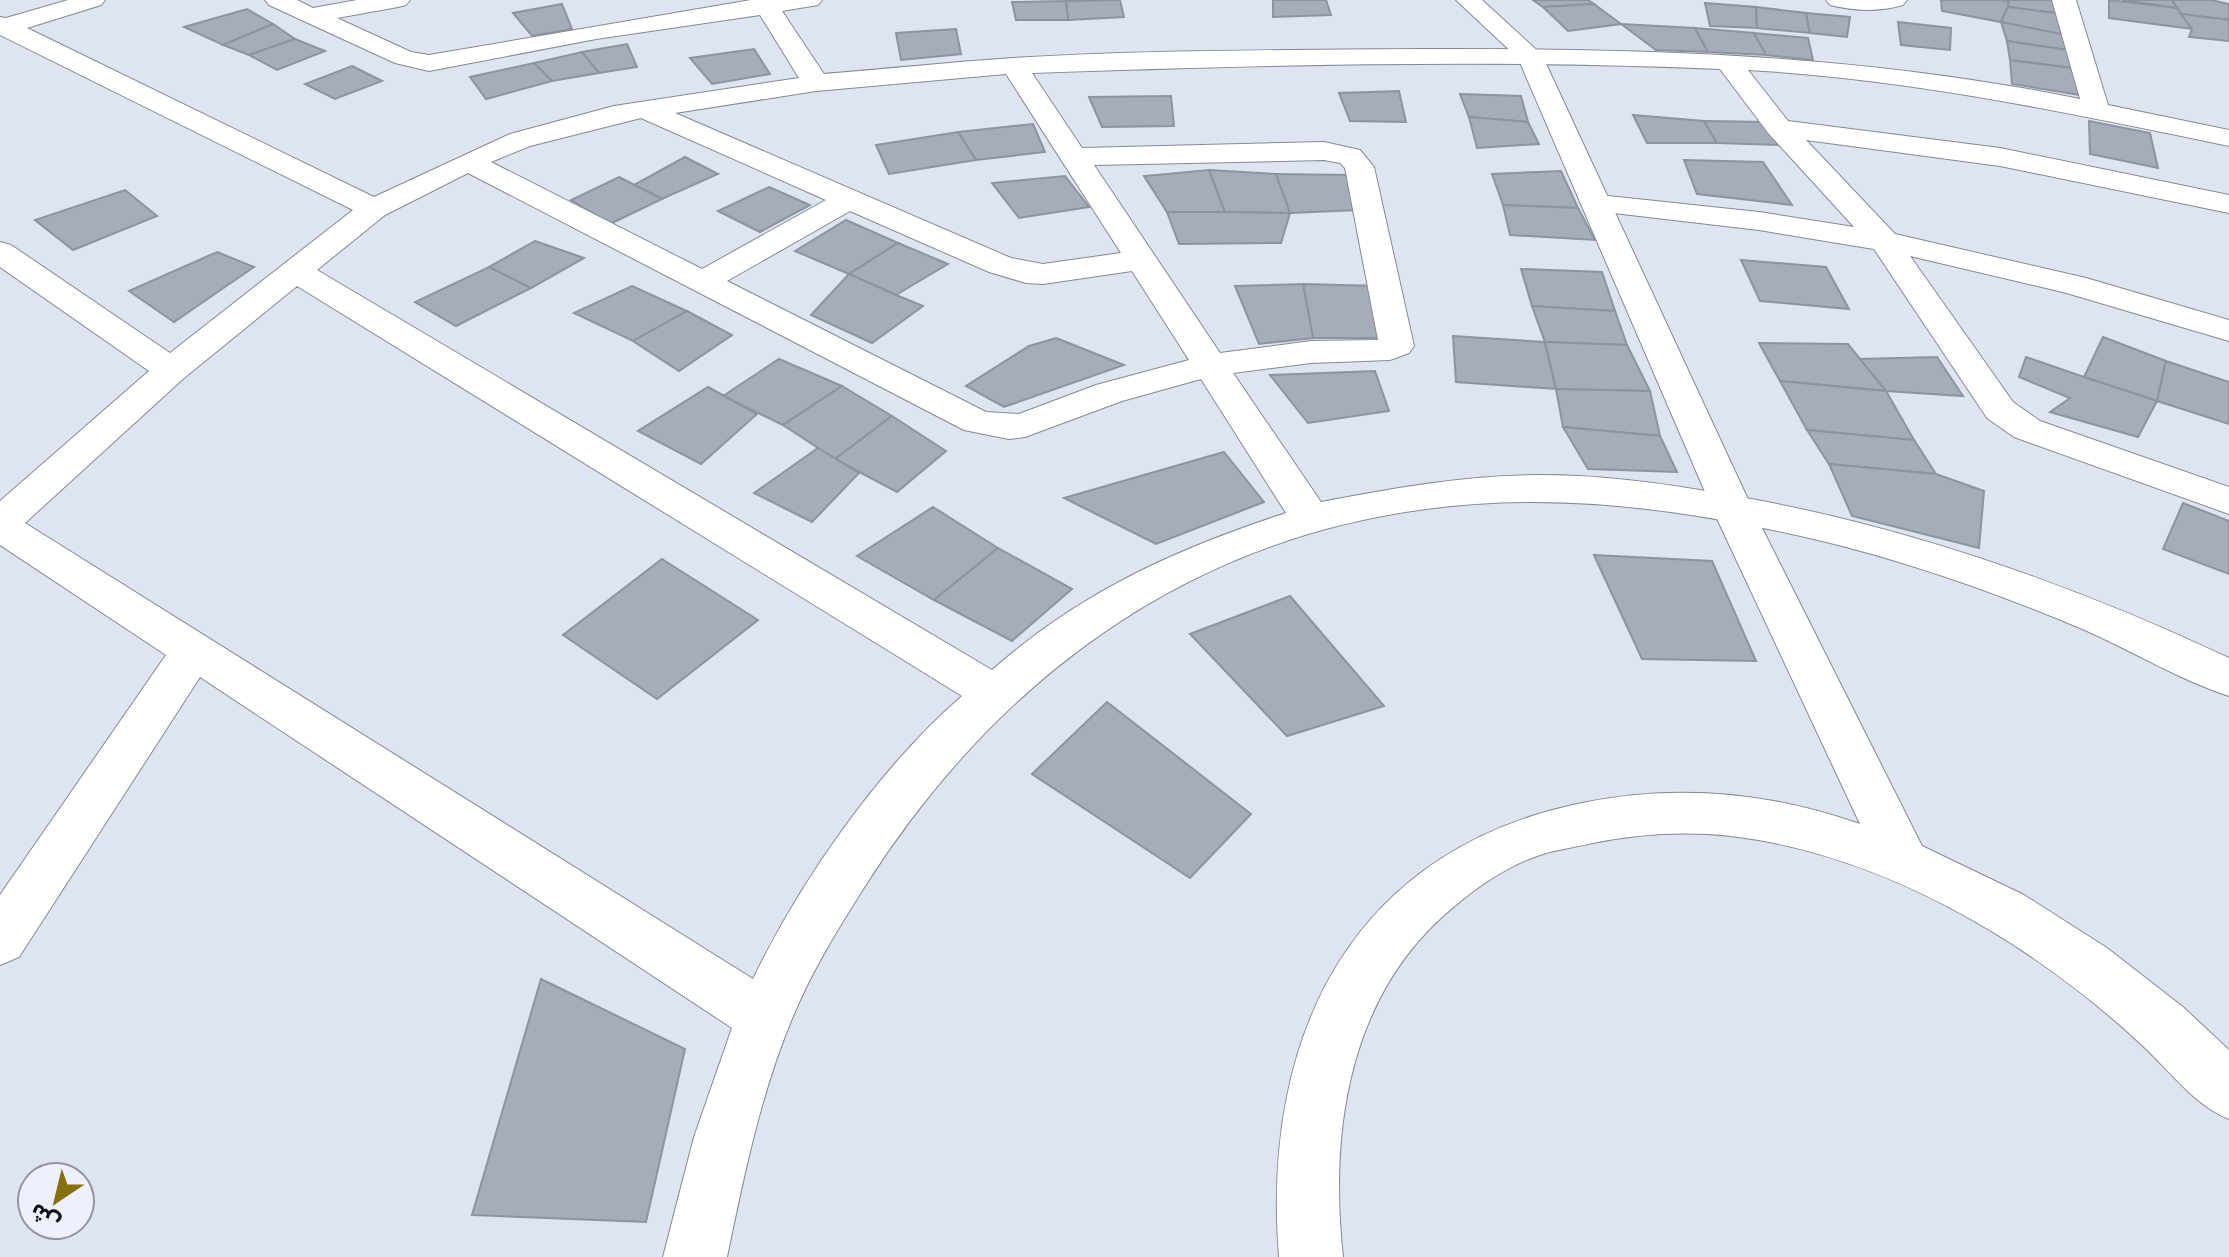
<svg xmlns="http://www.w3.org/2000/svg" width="2229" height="1257" viewBox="0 0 2229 1257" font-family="'DM Sans','Noto Sans Arabic',sans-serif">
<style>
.building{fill:#a6acb9;stroke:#8e93a1;stroke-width:2}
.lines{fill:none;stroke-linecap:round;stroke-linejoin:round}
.minor-casing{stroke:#838996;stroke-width:2}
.tertiary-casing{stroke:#838996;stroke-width:2}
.minor{fill:#fff;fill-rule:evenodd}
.tertiary{fill:#fff;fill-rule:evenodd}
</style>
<rect width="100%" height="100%" fill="#dee4f2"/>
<g class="building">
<polygon points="1120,0 1124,17 1068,20 1066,1"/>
<polygon points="1273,0 1326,0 1331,15 1273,17"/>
<polygon points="1533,0 1588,0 1594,4 1543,7"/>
<polygon points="1941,0 2000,0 2008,1 2008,7 2001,22 1942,11"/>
<polygon points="2009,0 2060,0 2063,14 2008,7"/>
<polygon points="2109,0 2177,8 2192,29 2109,18"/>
<polygon points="2122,0 2172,0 2177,8"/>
<polygon points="2172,0 2211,0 2229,4 2229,20 2181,14"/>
<polygon points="1066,1 1068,20 1016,20 1012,2"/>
<polygon points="1705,3 1756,7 1757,28 1710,26"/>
<polygon points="562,4 572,29 532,36 513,13"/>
<polygon points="1594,4 1621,24 1568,31 1543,7"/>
<polygon points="1756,7 1806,13 1810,33 1757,28"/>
<polygon points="2008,7 2063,14 2065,35 2001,22"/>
<polygon points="247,9 273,24 223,45 184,27"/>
<polygon points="1806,13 1850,17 1847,37 1810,33"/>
<polygon points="2181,14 2229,20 2229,41 2189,37 2192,29"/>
<polygon points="1898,22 1951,28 1950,50 1901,45"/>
<polygon points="2001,22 2065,35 2075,51 2007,41"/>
<polygon points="273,24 295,39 249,55 223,45"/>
<polygon points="1621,24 1695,28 1708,52 1656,50"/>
<polygon points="1695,28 1754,33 1766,55 1708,52"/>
<polygon points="956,29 961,54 901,60 896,33"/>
<polygon points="1754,33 1808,38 1813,60 1766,55"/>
<polygon points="295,39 325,51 277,70 249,55"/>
<polygon points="2007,41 2075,51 2079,69 2010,60"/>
<polygon points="627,44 637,67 599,73 582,52"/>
<polygon points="754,49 770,74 712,84 690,58"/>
<polygon points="582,52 599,73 552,81 534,63"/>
<polygon points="2010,60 2079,69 2086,96 2012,84"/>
<polygon points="534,63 552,81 486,99 470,77"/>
<polygon points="352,66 382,81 335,99 305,84"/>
<polygon points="1399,91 1406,122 1350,121 1339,93"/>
<polygon points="1460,94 1521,96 1528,122 1469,117"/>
<polygon points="1171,96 1174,126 1102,127 1089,97"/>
<polygon points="1633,115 1704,121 1717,143 1647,143"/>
<polygon points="1469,117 1528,122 1539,144 1477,148"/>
<polygon points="1704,121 1765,122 1779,145 1717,143"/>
<polygon points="2089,121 2150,133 2158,168 2090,154"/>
<polygon points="1033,124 1045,152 976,160 958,132"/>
<polygon points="958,132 976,160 889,174 876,145"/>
<polygon points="685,157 718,174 662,199 634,185"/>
<polygon points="1684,160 1763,162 1792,205 1697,194"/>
<polygon points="1209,170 1225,212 1167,212 1144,176"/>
<polygon points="1209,170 1276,174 1290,213 1225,212"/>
<polygon points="1561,171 1578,208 1503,205 1492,174"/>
<polygon points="1276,174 1349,175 1359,210 1290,213"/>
<polygon points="1065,176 1089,207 1019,218 992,183"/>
<polygon points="619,177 662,199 610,224 571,200"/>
<polygon points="769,187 810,205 760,232 718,211"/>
<polygon points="125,190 157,216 73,250 35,220"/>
<polygon points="1503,205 1578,208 1595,240 1510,235"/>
<polygon points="1167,212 1225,212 1290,213 1281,243 1179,244"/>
<polygon points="846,220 898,243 849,274 795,251"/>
<polygon points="535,241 584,258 531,288 489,267"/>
<polygon points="898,243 948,264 896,295 849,274"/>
<polygon points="217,252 254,267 174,322 129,291"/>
<polygon points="1741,260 1826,267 1849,309 1760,301"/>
<polygon points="489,267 531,288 456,326 415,302"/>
<polygon points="1521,269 1602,272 1615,311 1532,306"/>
<polygon points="849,274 896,295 923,306 872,343 811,315"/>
<polygon points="1303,284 1379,286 1388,338 1313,338"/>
<polygon points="1303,284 1313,338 1259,344 1235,286"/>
<polygon points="632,286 687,311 633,341 574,313"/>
<polygon points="1532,306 1615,311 1627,345 1545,342"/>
<polygon points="687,311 732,335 679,371 633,341"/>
<polygon points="1453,336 1545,342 1556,389 1456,382"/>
<polygon points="2103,337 2166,361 2157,401 2084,377"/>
<polygon points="1056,338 1124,365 1004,407 966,386 1029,346"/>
<polygon points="1545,342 1627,345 1650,391 1556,389"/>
<polygon points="1759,343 1848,344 1886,391 1780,381"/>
<polygon points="1937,357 1963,396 1886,391 1860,359"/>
<polygon points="2026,357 2084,377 2157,401 2138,437 2050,412 2070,398 2019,377"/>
<polygon points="779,359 842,386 783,425 723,396"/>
<polygon points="2166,361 2229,382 2229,424 2157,401"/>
<polygon points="1375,371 1389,411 1308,423 1270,375"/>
<polygon points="1780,381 1886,391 1914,440 1807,430"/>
<polygon points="842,386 892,416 835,459 783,425"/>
<polygon points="708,387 757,414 701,464 638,431"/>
<polygon points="1556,389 1650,391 1660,436 1563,427"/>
<polygon points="892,416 946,451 897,492 835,459"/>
<polygon points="1563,427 1660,436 1677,472 1588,469"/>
<polygon points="1807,430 1914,440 1936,474 1829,464"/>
<polygon points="818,448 859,473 812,522 754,493"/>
<polygon points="1224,452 1264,502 1156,544 1064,498"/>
<polygon points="1829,464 1936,474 1984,491 1979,548 1852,516"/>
<polygon points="2183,503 2229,521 2229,574 2163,549"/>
<polygon points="933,507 998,548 934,600 857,556"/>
<polygon points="998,548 1072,589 1012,641 934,600"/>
<polygon points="1594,555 1712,561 1756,661 1642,659"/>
<polygon points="662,559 758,620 657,699 563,635"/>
<polygon points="1290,596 1384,706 1287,736 1190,634"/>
<polygon points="1107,702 1251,814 1190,878 1032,774"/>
<polygon points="541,979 685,1049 646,1222 472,1215"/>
</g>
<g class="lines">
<defs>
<g id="minor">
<path d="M68 0H105L101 5 27 28 374 197 510 134 614 106 799 78 760 15 596 39 429 71 395 63 269 5 265 0H297L313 8 357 0H410L406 5 398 7 337 18 411 52 429 55 751 0H822L818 5 782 11 824 74C887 69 950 62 1013 58 1148 50 1283 50 1418 49 1640 48 1861 54 2080 99L2052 0H2076L2108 105 2229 130V146C2070 113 1911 79 1748 70L1788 121 2000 148 2229 195V213L2000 166 1806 140 1895 234 2086 278 2229 320V341L2063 292 1910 256 2013 402 2040 421 2229 487V514L2014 437 1987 418 1874 249 1759 230 1588 210 1584 204 1588 198 1599 195 1759 212 1854 227 1769 134 1720 69C1491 59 1261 65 1032 73L1082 148 1324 142 1360 150 1374 167 1414 346 1409 353 1390 360 1311 363 1233 373 1321 502C1394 488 1467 475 1543 475 1605 475 1668 484 1729 495 1904 525 2069 583 2229 658V696C2180 680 2134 652 2087 631 1986 588 1881 552 1773 530 1659 506 1543 493 1426 509 1182 541 994 683 865 886 839 927 813 969 794 1014 761 1091 744 1175 727 1257H663L694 1137 732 1028 200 677 19 957 0 965V895L166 655 0 545V501L149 371 0 267V242L11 245 170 353 353 210 0 35V17L6 18ZM1006 74 1121 253 1043 264 1011 258 675 113 816 91ZM641 118 826 200 702 269 491 162 530 146ZM1324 160 1340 163 1345 168 1378 340 1311 341 1220 353 1094 165ZM468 173 964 430 1009 439 1025 437 1122 401 1201 379 1286 513C1176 549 1080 592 992 670L317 270 385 215ZM850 211 989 272 1026 283 1043 284 1132 271 1189 360 1096 385 1019 414 986 412 727 281ZM297 286 962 696C879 768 801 880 753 979L25 523 184 378Z"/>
<path d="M1826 0H1907L1903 5C1879 12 1854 11 1830 5Z"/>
</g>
<path id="tertiary" d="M1456 0H1482L1542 55 1752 508 1922 846 2024 895 2107 948 2183 1007 2229 1050V1119C2194 1105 2171 1072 2143 1046 2096 1002 2042 961 1986 928 1909 882 1821 847 1731 836 1685 831 1637 834 1593 843 1576 847 1559 849 1543 854 1511 864 1481 884 1456 905 1349 991 1329 1129 1343 1257H1279C1261 1033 1354 847 1587 802 1679 784 1772 793 1860 824L1712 508 1518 58Z"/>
</defs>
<use href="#minor" class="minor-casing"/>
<use href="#tertiary" class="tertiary-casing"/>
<use href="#minor" class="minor"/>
<use href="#tertiary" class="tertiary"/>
</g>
<g transform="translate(56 1201) rotate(215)"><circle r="38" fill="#ecf1fd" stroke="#92959e" stroke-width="2"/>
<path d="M0-6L14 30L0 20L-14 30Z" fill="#876f0f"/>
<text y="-12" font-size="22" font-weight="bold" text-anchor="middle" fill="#0a0c10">ش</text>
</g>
</svg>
